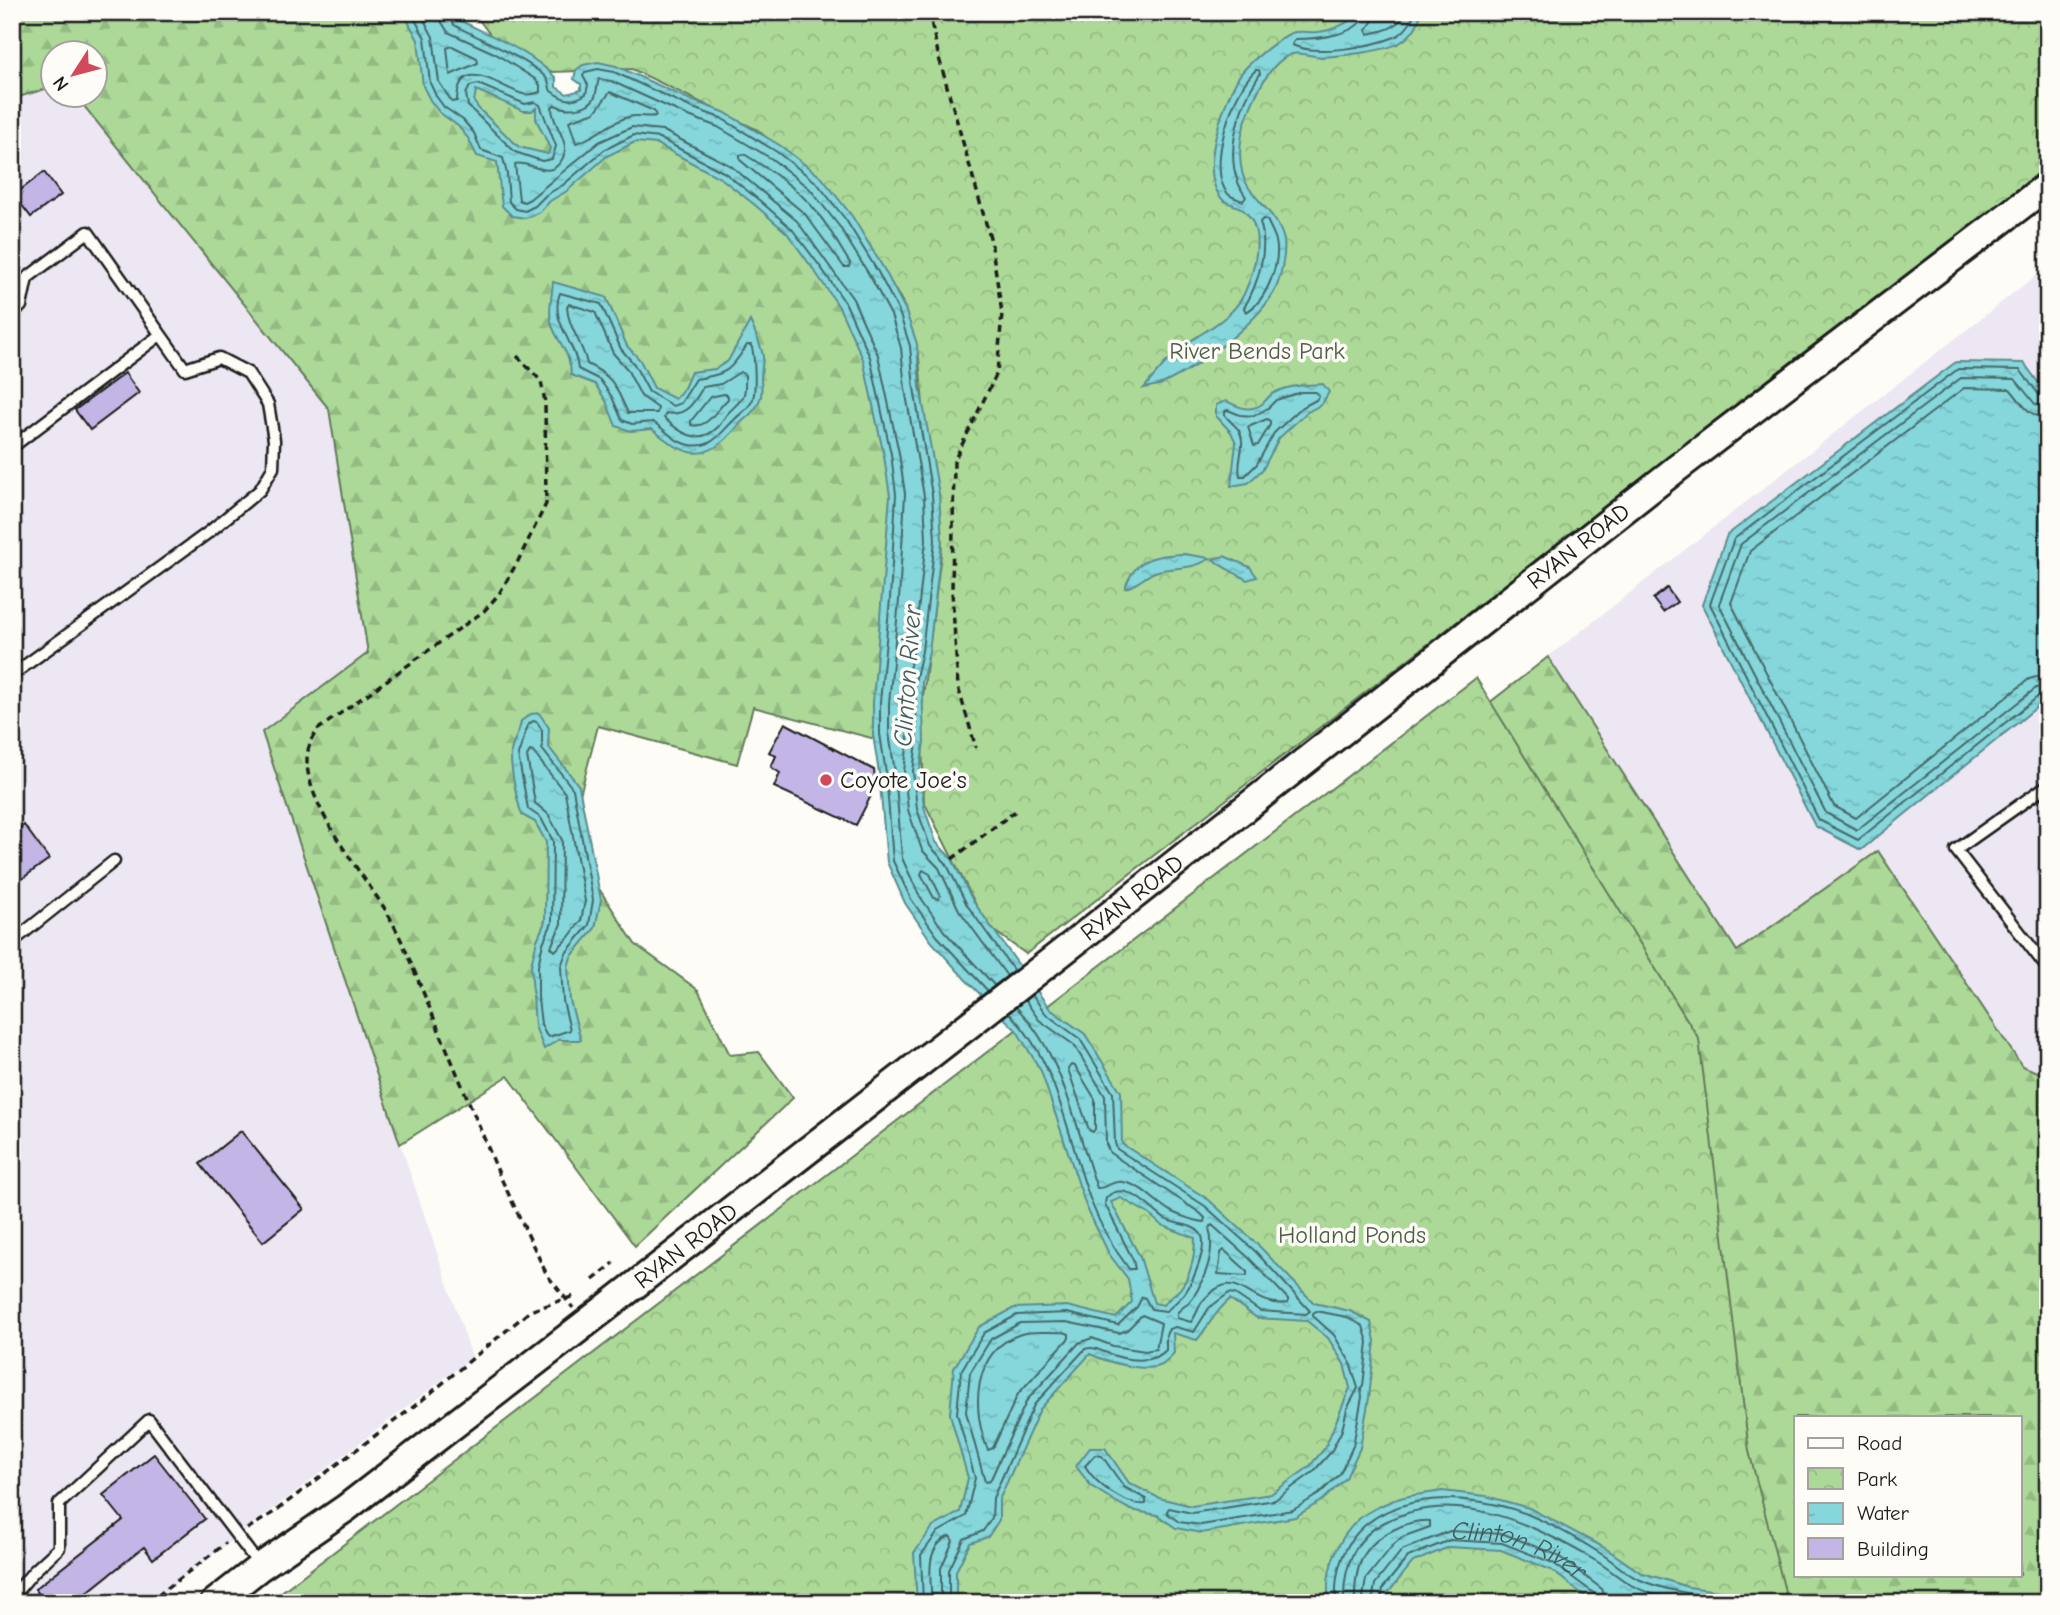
<svg xmlns="http://www.w3.org/2000/svg" width="2060" height="1615" viewBox="0 0 2060 1615" font-family="'Comic Neue',sans-serif">
<style>
.built{fill:#ece7f2}
.forest{fill:url(#forest-firs);stroke:#647a5a;stroke-width:2;fill-rule:evenodd}
.park{fill:url(#park-crowns);stroke:#647a5a;stroke-width:2}
.water{fill:url(#water-ripples);stroke:#5b8c8f;stroke-width:2;fill-rule:evenodd}
.lines{fill:none;stroke-linecap:round;stroke-linejoin:round}
.shore{stroke:#466769;stroke-width:2}
.building{fill:#c3b6e7;stroke:#1c1c1c;stroke-width:2}
.lane-casing{stroke:#1c1c1c;stroke-width:15}
.secondary-casing{stroke:#1c1c1c;stroke-width:32}
.path{stroke:#1c1c1c;stroke-width:3.5;stroke-dasharray:7 5;stroke-linecap:butt}
.lane{stroke:#fdfcf7;stroke-width:10}
.secondary{stroke:#fdfcf7;stroke-width:26}
.poi-dot{fill:#d1495b;stroke:#fdfcf7;stroke-width:2.5}
.labels{text-anchor:middle;dominant-baseline:central;stroke-width:7;stroke-linejoin:round;paint-order:stroke}
.park-label{font-size:24px;fill:#4e5e47;stroke:#fdfcf7}
.street-label{font-size:24px;fill:#1c1c1c;stroke:#fdfcf7}
.poi-label{font-size:24px;fill:#1c1c1c;stroke:#fdfcf7;text-anchor:start}
.water-label{font-size:26px;font-style:italic;fill:#415d5f;stroke:#fdfcf7}
</style>
<defs>
<pattern id="forest-firs" width="22" height="20" patternUnits="userSpaceOnUse" patternTransform="scale(1.75)"><rect width="22" height="20" fill="#acd998"/><path d="M5 1l3.5 6h-7zM16 11l3.5 6h-7z" fill="#93ba82"/></pattern>
<pattern id="park-crowns" width="20" height="18" patternUnits="userSpaceOnUse" patternTransform="scale(1.75)"><rect width="20" height="18" fill="#acd998"/><path d="M2 6a3 3 0 1 1 6 0M12 15a3 3 0 1 1 6 0" fill="none" stroke="#93ba82"/></pattern>
<pattern id="water-ripples" width="26" height="14" patternUnits="userSpaceOnUse" patternTransform="scale(1.75)"><rect width="26" height="14" fill="#85d7dc"/><path d="M2 4q2-2 4 0t4 0M15 11q2-2 4 0t4 0" fill="none" stroke="#72b8bc"/></pattern>
</defs>
<rect width="100%" height="100%" fill="#fdfcf7"/>
<filter id="ink" filterUnits="userSpaceOnUse"><feTurbulence type="fractalNoise" baseFrequency=".0143" numOctaves="2"/><feDisplacementMap in="SourceGraphic" scale="14" xChannelSelector="R" yChannelSelector="G"/><feConvolveMatrix kernelMatrix="1 2 1 2 8 2 1 2 1" color-interpolation-filters="sRGB"/></filter>
<g filter="url(#ink)">
<g class="built">
<polygon points="52,71 52,94 75,95 329,409 368,653 262,732 472,1357 150,1603 12,1603 12,100"/>
<polygon points="2048,266 2048,1076 2022,1066 1878,851 1737,951 1548,657"/>
</g>
<g class="forest">
<polygon points="12,12 435,12 480,64 734,155 866,287 914,496 898,745 753,707 737,764 598,726 568,841 635,944 698,990 730,1055 759,1052 793,1098 635,1246 508,1076 400,1144 262,732 368,653 329,409 75,95 94,94 94,52 52,52 52,87 12,99"/>
<path d="M1548 657 1737 951 1878 851 2022 1066 2048 1076V1603H334ZM1796 1417H2020V1575H1796Z"/>
</g>
<g class="park">
<polygon points="473,12 2048,12 2048,166 1026,954 986,925 924,802 921,712 942,546 928,463 919,358 902,301 847,213 758,130 632,69 552,72 495,41"/>
<polygon points="1476,678 1699,1039 1749,1451 1788,1603 267,1603"/>
</g>
<g class="water">
<path d="M403 12H454L457 19C491 36 529 50 556 78V87L567 94 581 90V84L574 79 576 70 583 65 598 62 616 66 693 101 724 112 781 146 822 178 852 216 884 269 905 309 917 344 920 387 939 494 942 540 929 652 922 682 924 742 920 771 924 807 936 842 952 859 973 901 1050 1009 1085 1034 1121 1092 1122 1144 1209 1200 1260 1247 1314 1303 1350 1311 1371 1322 1375 1341 1369 1398 1360 1448 1346 1478 1324 1499 1295 1517 1201 1533 1176 1528 1157 1515 1131 1510 1116 1502 1091 1486 1076 1466 1090 1448H1105L1129 1483 1159 1498 1192 1506 1271 1494 1309 1467 1325 1448 1350 1388 1344 1364 1328 1338 1307 1321 1257 1318 1230 1299C1214 1313 1210 1324 1197 1340L1173 1333 1174 1353C1171 1356 1166 1363 1162 1365 1144 1373 1107 1362 1090 1354L1040 1409 999 1500V1520L988 1537 970 1543 956 1571V1603H917L914 1553 933 1527 960 1512 968 1478 950 1414 954 1368 979 1327 1014 1308 1067 1306 1116 1318 1132 1302 1128 1279 1109 1254 1086 1206 1041 1071 1017 1031 965 979 931 941 905 903 887 862 879 773 873 735V702L890 496 884 456 863 359 839 307 816 273 787 233 755 205 722 179 657 144 635 142 607 156 567 191 550 201 540 212 526 218 512 216 502 206 497 162 477 156 468 138 458 126 439 112 430 100 423 86 418 40ZM476 90 523 111H532L536 108V119L550 148 548 154 519 147 479 109 474 102ZM1121 1198 1149 1214 1161 1225 1195 1238C1195 1255 1191 1275 1180 1289 1175 1294 1168 1299 1163 1305L1154 1303 1140 1257 1111 1202Z"/>
<path d="M1360 12H1421C1419 24 1412 35 1401 42 1388 51 1340 56 1324 57 1314 57 1301 52 1292 54 1270 61 1254 97 1247 117 1239 138 1236 169 1249 188 1261 205 1280 219 1284 241 1286 253 1280 282 1274 292 1256 324 1197 368 1164 383 1158 386 1150 386 1144 388 1158 371 1171 355 1189 342 1209 328 1233 317 1244 294 1255 270 1267 228 1242 209 1237 205 1228 204 1223 200 1197 173 1223 105 1238 78 1245 65 1278 39 1291 33 1299 30 1309 33 1318 32 1332 31 1351 22 1360 12Z"/>
<path d="M553 282 606 297 627 346 640 360 654 388 675 399 684 388 691 372 715 369 728 361 750 321C755 332 761 345 763 356 763 363 761 371 761 378 761 385 763 392 760 399 756 413 745 417 737 427 706 465 686 457 652 429L631 431 616 426 606 401 595 384 571 375C571 355 560 345 553 328 547 314 552 296 553 282Z"/>
<polygon points="1956,362 2024,363 2048,396 2048,698 1861,850 1815,826 1702,605 1727,535"/>
<path d="M1323 384 1329 392 1322 404 1306 413 1279 438 1263 469 1248 483 1231 486 1236 443 1231 432 1216 416V405L1226 401C1239 407 1249 413 1262 404 1266 401 1269 395 1274 393 1289 385 1306 385 1323 384Z"/>
<path d="M1184 554 1210 558C1192 571 1175 566 1155 572 1144 576 1139 585 1125 588 1135 558 1154 555 1184 554Z"/>
<path d="M1224 556 1250 567 1257 577 1247 580C1236 572 1223 569 1213 559Z"/>
<path d="M539 713 549 728 548 746 579 786 601 900 595 928 571 957 568 967 570 1001 581 1040H558L544 1049 535 1026 531 965 537 940 545 922 546 842 535 822 522 815C517 801 510 768 511 753 512 741 520 733 521 721L531 714Z"/>
<path d="M1442 1491 1486 1496 1529 1508 1605 1548 1640 1572 1688 1587 1733 1593 1737 1603H1594L1551 1570 1501 1550 1449 1547 1413 1562 1389 1592 1388 1603 1329 1601C1324 1572 1337 1538 1360 1518 1369 1511 1384 1504 1394 1500 1408 1494 1427 1494 1442 1491Z"/>
</g>
<g class="lines">
<g class="shore">
<polyline points="411,12 425,38 430,83 436,96 444,107 463,120 474,133 481,150 503,158 507,174 509,202 516,209 525,211 535,206 546,195 563,185 604,150 634,135 659,138 725,173 759,200 792,229 822,269 846,304 870,357 891,454 896,494 890,599 880,702 880,734 886,773 893,861 911,899 937,936 988,991"/>
<path d="M420 12 433 37 439 82 452 102 457 101C458 52 501 88 523 94 528 95 535 94 540 92V85L535 79 496 54 448 32 441 21 439 12"/>
<path d="M448 12 454 25C472 35 541 65 548 81 550 84 549 88 551 91 563 100 572 103 586 94L588 85 583 76 585 72 598 69 614 72 690 107 721 118 777 152 817 183 846 220 878 272 899 312 910 346 914 388 932 495 935 540 922 651 915 682 917 742 913 771 917 809 930 846 946 863 967 905 1014 971"/>
<path d="M1365 12C1362 36 1314 39 1295 39L1292 45C1316 56 1370 47 1395 37 1404 33 1413 22 1414 12"/>
<path d="M1374 12 1372 22 1366 30 1368 34C1384 31 1399 28 1405 12"/>
<polygon points="452,46 477,58 478,63 450,75 447,48"/>
<path d="M1256 70H1259L1260 74C1238 107 1220 161 1246 197L1243 201C1238 199 1231 197 1228 194 1205 168 1234 88 1256 70Z"/>
<polygon points="478,84 525,104 535,102 540,105 556,146 552,159 542,161 515,152 468,106 466,94 470,86"/>
<path d="M610 92 654 111 656 116C647 118 637 114 628 117 611 122 589 141 576 143L569 121 595 112Z"/>
<path d="M744 154C764 166 785 180 802 196 822 214 836 241 850 263L849 267H844L805 214 740 160V155Z"/>
<path d="M1263 219 1267 220C1270 227 1275 235 1276 241 1281 263 1266 302 1246 312L1244 308C1258 284 1269 250 1260 222Z"/>
<path d="M560 293 601 304 621 349 634 364 649 392 673 406 681 403 696 379C727 373 729 373 747 345H751C755 354 756 389 753 399 750 408 742 412 735 419 721 432 713 449 690 445 675 443 666 430 653 422L632 424 622 420 612 397 600 380 578 369C576 342 549 322 560 293Z"/>
<path d="M569 304 595 312 613 353 627 369 641 396 658 408 657 413H628C615 387 616 378 587 364 583 343 568 328 567 307Z"/>
<path d="M740 372 745 375C746 399 744 397 728 413 724 417 722 423 718 427 699 446 680 433 664 418L666 413C686 417 694 403 703 387L721 384Z"/>
<path d="M1301 392H1316L1319 396 1316 400 1301 408 1274 433 1257 464 1245 476H1240C1236 460 1248 444 1238 429 1234 424 1228 420 1225 415V411L1228 410 1240 415 1254 416 1268 408 1276 400Z"/>
<path d="M724 394 728 396V399C716 410 708 429 691 425V421L710 397Z"/>
<polyline points="2048,399 2040,396 2020,370 1958,369 1734,539 1710,604 1819,820 1858,840 2040,695 2048,693"/>
<polyline points="2048,408 2035,404 2015,379 1961,378 1741,544 1719,604 1826,813 1857,830 2036,688 2048,685"/>
<path d="M2048 418C2027 417 2022 402 2010 389L1964 388 1750 551 1731 603 1834 806 1856 818 2029 679 2048 674"/>
<polygon points="1267,419 1270,421 1270,425 1258,445 1254,446 1248,427"/>
<polygon points="533,721 537,722 542,730 542,749 573,789 593,900 589,925 566,953 561,966 563,1001 570,1030 549,1037 546,1035 541,1024 538,999 538,966 543,943 552,923 553,841 541,818 528,809 518,755 528,725"/>
<polygon points="530,751 533,752 565,793 585,901 581,921 569,937 555,951 551,947 561,924 562,840 548,814 535,803 527,756"/>
<polygon points="923,870 930,874 940,895 938,899 934,898 921,874"/>
<path d="M995 986 944 931 919 895 902 858 895 772 889 733V703L899 600 905 494 899 453 878 355 853 299 797 221 731 166 662 130 632 127 599 142 530 199 524 202 519 200 515 164C529 160 549 181 561 161 574 142 551 126 552 107L555 105C567 111 588 110 595 97 597 91 597 84 599 79L611 81 686 115 718 127 772 159 810 189 839 226 870 276 891 315 901 348 905 389 924 496 926 540 914 649 906 681 908 741 904 771 908 810 922 850 939 868 959 910 1007 976"/>
<path d="M1016 1007C1064 1055 1075 1127 1097 1188 1105 1189 1113 1180 1123 1182 1143 1185 1155 1203 1172 1212 1180 1216 1195 1221 1204 1222L1205 1218 1200 1213 1110 1153 1106 1144 1105 1096 1074 1045 1039 1020 1025 1000"/>
<polygon points="1071,1065 1075,1066 1095,1099 1095,1129 1093,1132 1089,1130 1068,1069"/>
<path d="M1212 1225 1249 1258 1288 1299V1303C1247 1309 1238 1260 1202 1302 1198 1308 1196 1316 1191 1322L1177 1318V1313C1182 1307 1189 1304 1193 1298 1205 1278 1216 1252 1209 1228Z"/>
<polygon points="1224,1250 1247,1271 1247,1276 1218,1274 1221,1253"/>
<polygon points="1316,1311 1347,1317 1363,1326 1368,1342 1363,1386 1361,1389 1362,1397 1353,1446 1340,1474 1319,1494 1293,1510 1201,1525 1179,1522 1168,1514 1167,1511 1169,1508 1192,1513 1275,1500 1313,1472 1331,1452 1342,1430 1347,1409 1358,1388 1350,1362 1334,1335 1313,1316 1313,1313"/>
<polygon points="1142,1315 1161,1323 1156,1349 1145,1351 1113,1346 1092,1338 1079,1343 1027,1400 990,1481 985,1482 966,1412 970,1373 991,1339 1020,1323 1066,1322 1119,1333 1127,1330"/>
<path d="M1064 1332 1069 1334V1338L1018 1394 993 1448 988 1450C971 1411 972 1350 1021 1334 1033 1330 1051 1333 1064 1332Z"/>
<path d="M1095 1455 1102 1456 1124 1487 1146 1499V1504C1124 1506 1096 1484 1085 1466Z"/>
<path d="M923 1603 921 1555 938 1532 966 1516 975 1478 957 1413 961 1371 984 1333 1017 1315 1067 1313 1118 1325 1137 1307 1142 1297 1145 1298 1151 1309 1166 1311C1169 1309 1183 1296 1185 1293 1192 1283 1210 1244 1200 1233 1192 1223 1175 1225 1165 1219 1149 1208 1125 1178 1106 1198L1105 1204 1133 1260 1135 1269H1129C1114 1249 1101 1227 1092 1204 1067 1140 1060 1063 1009 1013"/>
<path d="M932 1603C931 1580 923 1547 950 1536L953 1541 941 1568V1603"/>
<path d="M949 1603V1570L964 1539 983 1531 992 1518 993 1498 1034 1405 1085 1349C1094 1346 1098 1350 1107 1353 1124 1360 1153 1365 1166 1350V1335L1169 1329 1175 1327 1194 1332 1209 1308 1229 1293 1235 1294 1260 1311 1306 1314 1310 1311 1256 1252 1205 1206 1117 1149 1115 1143 1113 1093 1080 1039 1046 1014 1032 995"/>
<path d="M1336 1603C1330 1495 1448 1483 1527 1514 1551 1524 1581 1541 1603 1555 1614 1562 1625 1573 1638 1579 1665 1591 1697 1595 1726 1599L1730 1603"/>
<path d="M1344 1603C1343 1569 1353 1538 1385 1522 1455 1486 1534 1524 1596 1561 1608 1568 1619 1578 1631 1585 1647 1594 1670 1599 1687 1603"/>
<path d="M1355 1603C1354 1569 1361 1546 1393 1530 1405 1524 1417 1520 1430 1521V1527L1402 1537 1393 1545 1366 1579 1362 1603"/>
<path id="s1" d="M1372 1603 1375 1584 1402 1550 1450 1531 1504 1534 1557 1555 1602 1589 1607 1603"/>
<polyline points="1381,1603 1383,1588 1408,1557 1450,1540 1502,1543 1553,1563 1595,1594 1598,1603"/>
</g>
</g>
<g class="building">
<polygon points="44,172 61,195 31,217 14,195"/>
<polygon points="125,373 139,393 90,430 75,410"/>
<polygon points="1667,588 1677,602 1663,612 1653,599"/>
<polygon points="785,723 874,770 876,786 856,825 774,787 780,773 771,767 776,756 769,752"/>
<polygon points="24,825 49,859 12,886 12,834"/>
<polygon points="241,1131 304,1209 263,1242 200,1164"/>
<polygon points="154,1454 205,1519 153,1559 144,1547 85,1594 92,1603 46,1603 35,1589 123,1520 103,1495"/>
</g>
<g class="lines">
<defs>
<g id="lane">
<polyline points="12,312 21,306 27,278 88,232 185,369 219,358 248,373 268,404 274,440 273,468 260,490 209,532 12,675"/>
<polyline points="12,447 160,335"/>
<polyline points="2048,785 1956,850 2048,969"/>
<polyline points="12,942 114,861"/>
<polyline points="12,1597 34,1571 59,1548 59,1504 149,1420 260,1566"/>
</g>
<g id="secondary">
<path id="s2" d="M214 1603 260 1567 346 1508 603 1310 1074 943 1676 469 2048 185"/>
</g>
</defs>
<use href="#lane" class="lane-casing"/>
<use href="#secondary" class="secondary-casing"/>
<g class="path">
<polyline points="929,12 939,58 991,241 1002,313 997,373 954,461 952,591 958,687 976,748"/>
<path d="M517 356 541 381 545 402 546 504 518 561 499 594 484 611 317 730C315 734 311 739 310 744 292 789 360 870 383 906 391 918 397 932 403 944L499 1174 547 1275 573 1308"/>
<polyline points="952,859 1018,809"/>
<polyline points="593,1280 614,1263"/>
<polyline points="247,1529 270,1515 421,1401 530,1311 574,1296"/>
<polyline points="148,1603 226,1543"/>
</g>
<use href="#lane" class="lane"/>
<use href="#secondary" class="secondary"/>
</g>
</g>
<circle class="poi-dot" cx="826" cy="780" r="7"/>
<g class="labels">
<g class="park-label">
<text x="1257" y="351">River Bends Park</text>
<text x="1352" y="1235">Holland Ponds</text>
</g>
<g class="street-label">
<text stroke="none"><textPath href="#s2" startOffset="1726">RYAN ROAD</textPath></text>
<text stroke="none"><textPath href="#s2" startOffset="1158">RYAN ROAD</textPath></text>
<text stroke="none"><textPath href="#s2" startOffset="592">RYAN ROAD</textPath></text>
</g>
<g class="poi-label">
<text x="840" y="780">Coyote Joe's</text>
</g>
<g class="water-label">
<text transform="translate(908 676) rotate(-86)">Clinton River</text>
<text stroke="none"><textPath href="#s1" startOffset="187">Clinton River</textPath></text>
</g>
</g>
<rect width="2060" height="1615" fill="none" stroke="#fdfcf7" stroke-width="42"/>
<rect x="21" y="21" width="2018" height="1573" fill="none" stroke="#1c1c1c" stroke-width="2.5" filter="url(#ink)"/>
<rect x="1794" y="1416" width="228" height="161" fill="#fdfcf7" stroke="#a3a29f" stroke-width="2"/>
<rect x="1808" y="1438" width="35" height="10" fill="#fdfcf7" stroke="#a3a29f" stroke-width="2"/>
<text x="1857" y="1450" font-size="21" fill="#1c1c1c">Road</text>
<rect x="1808" y="1468" width="35" height="21" fill="url(#park-crowns)" stroke="#a3a29f" stroke-width="2"/>
<text x="1857" y="1486" font-size="21" fill="#1c1c1c">Park</text>
<rect x="1808" y="1503" width="35" height="21" fill="url(#water-ripples)" stroke="#a3a29f" stroke-width="2"/>
<text x="1857" y="1520" font-size="21" fill="#1c1c1c">Water</text>
<rect x="1808" y="1538" width="35" height="21" fill="#c3b6e7" stroke="#a3a29f" stroke-width="2"/>
<text x="1857" y="1556" font-size="21" fill="#1c1c1c">Building</text>
<g transform="translate(74 74) rotate(234)"><circle r="33" fill="#fdfcf7" stroke="#a3a29f" stroke-width="2"/>
<path d="M0-5L12 26L0 18L-12 26Z" fill="#d1495b"/>
<text y="-10" font-size="19" font-weight="bold" text-anchor="middle" fill="#1c1c1c">N</text>
</g>
</svg>
